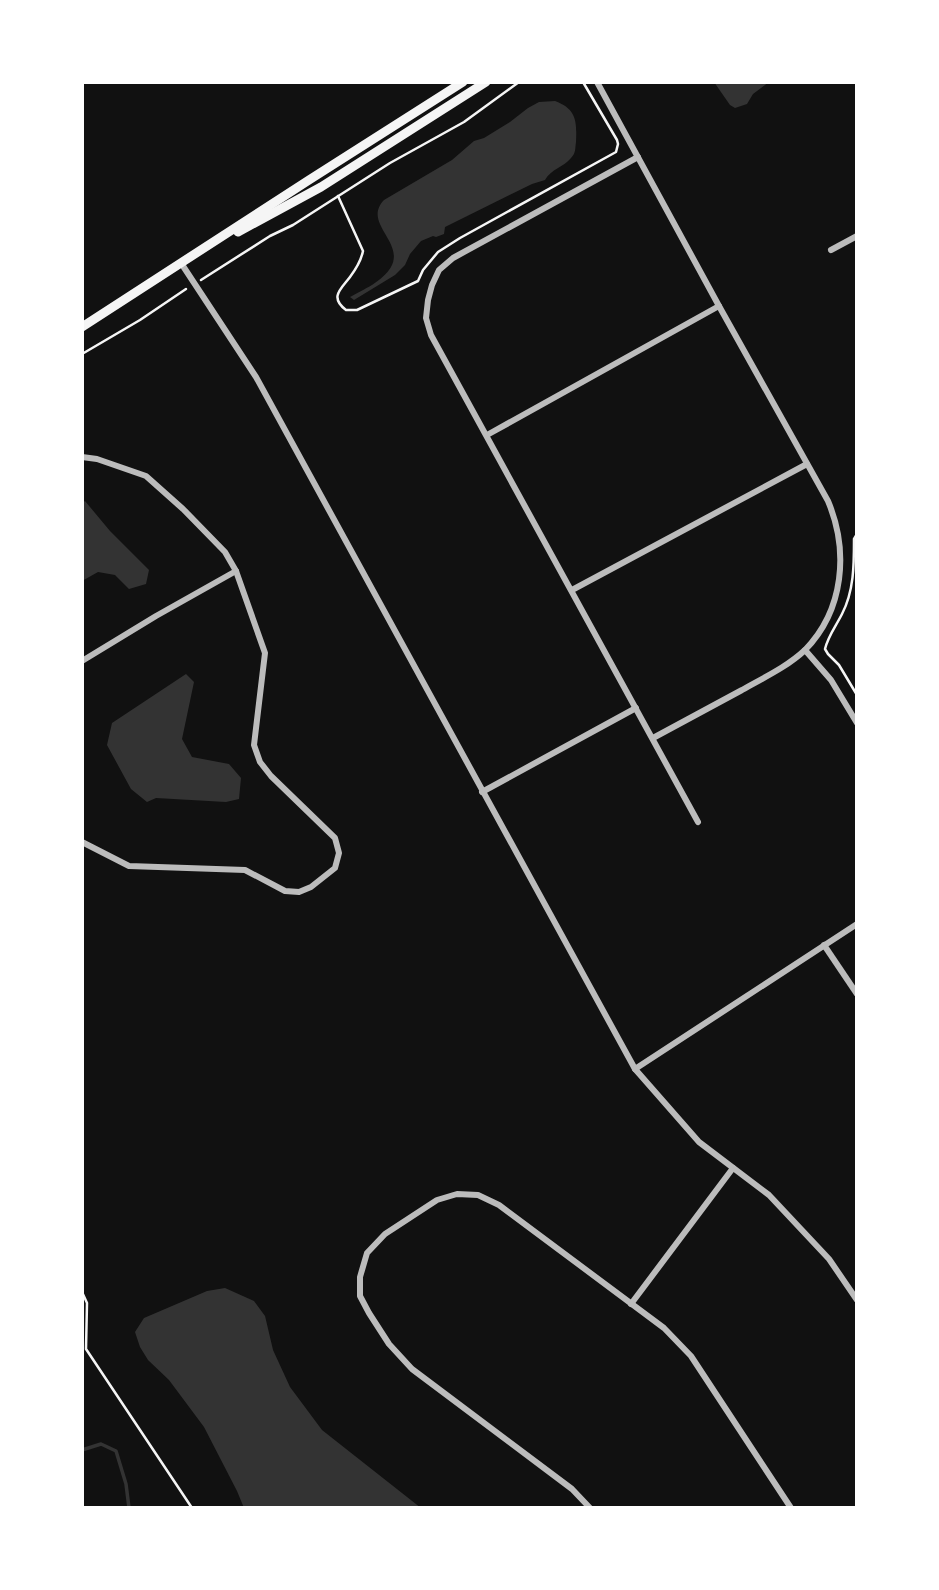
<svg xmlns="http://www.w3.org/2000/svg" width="939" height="1590" viewBox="0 0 939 1590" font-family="'Alegreya Sans',sans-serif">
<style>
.water{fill:#333}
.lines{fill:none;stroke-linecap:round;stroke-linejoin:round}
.stream{stroke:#333;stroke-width:3.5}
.path{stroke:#f5f5f5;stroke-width:2.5}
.minor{stroke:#bcbcbc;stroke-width:6}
.secondary{stroke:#f5f5f5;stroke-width:9}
</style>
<rect width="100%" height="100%" fill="#111"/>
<g class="water">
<polygon points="714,82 769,82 753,94 747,104 735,108 730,105"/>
<path d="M555 101C576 109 577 120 576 142 575 148 576 153 571 158 564 167 551 169 545 180L532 184 445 227 444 234 436 237 433 236 421 241 410 254 405 265 395 275 354 300 350 297C363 290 383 281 391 267 405 242 362 223 384 200L452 160 474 141 484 138 510 122 528 108 539 102Z"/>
<polygon points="85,501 110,531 149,570 146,584 129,589 115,575 98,572 82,581 82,529 84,526 82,521 82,503"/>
<polygon points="186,674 194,682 182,739 192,757 229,764 241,778 239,799 226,802 156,798 147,802 131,789 107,745 112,723"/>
<polygon points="225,1288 254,1301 265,1316 273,1350 290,1387 322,1430 421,1508 244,1508 237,1491 204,1427 169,1380 148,1360 140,1347 135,1332 144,1318 207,1291"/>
</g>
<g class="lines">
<polyline class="stream" points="82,1450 101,1444 116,1451 126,1484 129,1508"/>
<g class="path">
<path d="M338 196 363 251C361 261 356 269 350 277 341 289 329 297 346 310H357L418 281 423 270 438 252 460 238 616 152 618 144 617 140 583 82"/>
<polyline points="201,280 270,236 293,225 390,163 464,122 519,82"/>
<polyline points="82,354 140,320 186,289"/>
<path d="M857 534 854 539C854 565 854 591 842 614 836 626 828 636 825 649L828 654 839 665 857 695"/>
<polyline points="82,1292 87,1303 86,1349 192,1508"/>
</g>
<g class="minor">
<path d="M597 82 719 306 828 501C849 551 844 610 805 650 787 667 763 678 742 690 712 706 683 722 653 738"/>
<polyline points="638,157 453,258 439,270 432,285 428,300 426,318 431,335 698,822"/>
<polyline points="831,250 857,236"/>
<polyline points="181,263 256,377 635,1069 699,1142 769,1195 829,1259 857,1300"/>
<polyline points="487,435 719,306"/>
<polyline points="82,457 97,459 146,476 183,509 225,552 236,571 265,653 254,745 260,762 271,776 335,838 339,853 335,868 311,887 299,892 285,891 245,870 129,866 82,842"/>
<polyline points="572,590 807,464"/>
<polyline points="805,650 831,680 857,723"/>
<polyline points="82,661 156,616 236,571"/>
<polyline points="482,792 636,708"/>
<polyline points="824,945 857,994"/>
<polyline points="635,1069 857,924"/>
<polyline points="631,1304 733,1168"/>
<polyline points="590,1508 572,1489 412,1369 389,1344 369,1313 360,1296 360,1277 367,1253 385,1234 437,1200 457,1194 478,1195 499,1205 664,1328 691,1356 791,1508"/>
</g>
<g class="secondary">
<polyline points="238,232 321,187 486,82"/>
<polyline points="82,327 309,180 463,82"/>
</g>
</g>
<rect width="939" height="1590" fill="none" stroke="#ffffff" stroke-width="168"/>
</svg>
